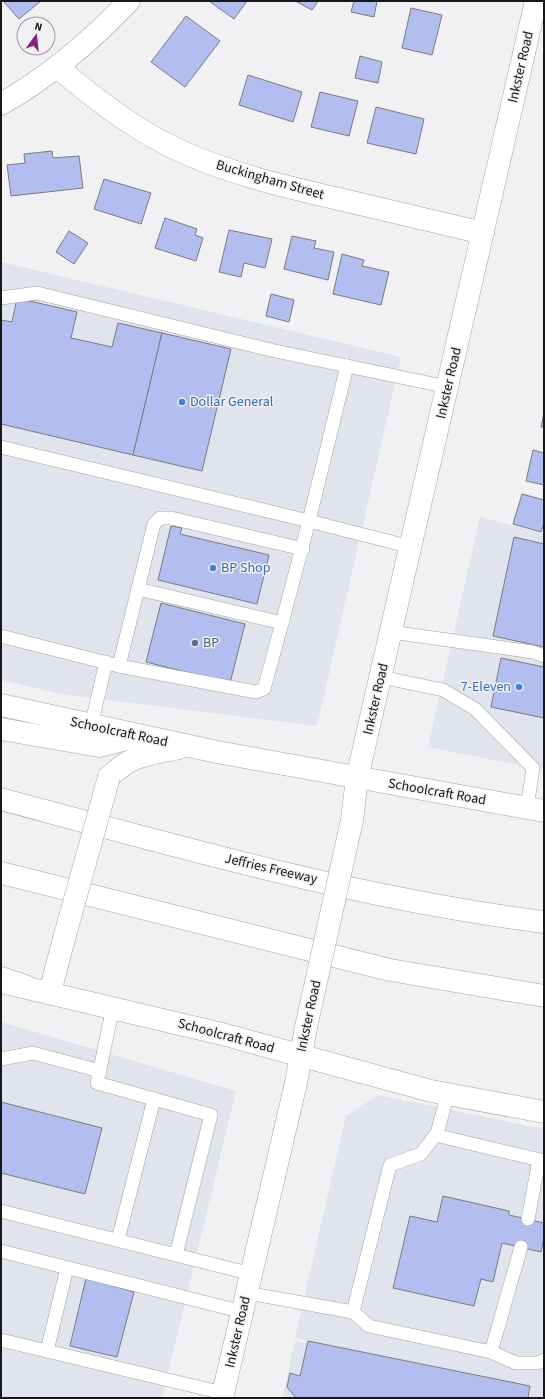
<svg xmlns="http://www.w3.org/2000/svg" width="545" height="1399" viewBox="0 0 545 1399" font-family="'Source Sans 3',sans-serif">
<style>
.built{fill:#e2e4ed}
.building{fill:#b3bef0;stroke:#7b7b7c}
.lines{fill:none;stroke-linecap:round;stroke-linejoin:round}
.lane-casing{stroke:#a1a1a2;stroke-width:14}
.street-casing{stroke:#a1a1a2;stroke-width:23}
.secondary-casing{stroke:#a1a1a2;stroke-width:23}
.highway-casing{stroke:#a1a1a2;stroke-width:23}
.lane{stroke:#fff;stroke-width:13}
.street{stroke:#fff;stroke-width:22}
.secondary{stroke:#fff;stroke-width:22}
.highway{stroke:#fff;stroke-width:22}
.secondary-bridge-casing{stroke:#a1a1a2;stroke-width:23;stroke-linecap:butt}
.secondary-bridge{stroke:#fff;stroke-width:22}
.shop-dot{fill:#3f7fe0;stroke:#f1f1f3;stroke-width:1.5}
.service-dot{fill:#5c6f8a;stroke:#f1f1f3;stroke-width:1.5}
.labels{text-anchor:middle;dominant-baseline:central;stroke-width:3;stroke-linejoin:round;paint-order:stroke}
.street-label{font-size:14px;fill:#181819;stroke:#f1f1f3}
.shop-label{font-size:14px;fill:#366cbe;stroke:#f1f1f3;text-anchor:start}
.service-label{font-size:14px;fill:#4e5e75;stroke:#f1f1f3;text-anchor:start}
</style>
<rect width="100%" height="100%" fill="#f1f1f3"/>
<g class="built">
<polygon points="1,262 401,357 317,726 60,694 1,680"/>
<polygon points="480,517 544,534 544,770 428,747"/>
<polygon points="1,1022 236,1091 162,1398 1,1398"/>
<polygon points="378,1095 544,1129 544,1398 282,1398 295,1341 477,1375 295,1338 346,1116"/>
</g>
<g class="building">
<polygon points="3,1 41,1 19,19"/>
<polygon points="209,1 247,1 234,19"/>
<polygon points="295,1 318,1 312,10"/>
<polygon points="354,1 377,1 374,17 351,12"/>
<polygon points="411,8 442,15 432,55 402,48"/>
<polygon points="186,16 220,41 185,87 151,62"/>
<polygon points="360,56 382,62 378,83 355,78"/>
<polygon points="248,75 302,92 293,122 239,105"/>
<polygon points="320,92 358,101 349,136 311,127"/>
<polygon points="376,107 424,119 416,154 367,143"/>
<polygon points="52,151 53,158 79,156 83,188 11,196 7,165 25,163 24,154"/>
<polygon points="104,179 151,193 141,224 94,209"/>
<polygon points="165,218 197,229 195,235 203,238 196,261 155,248"/>
<polygon points="229,230 272,239 265,268 244,263 241,277 219,272"/>
<polygon points="69,231 88,243 74,264 56,252"/>
<polygon points="292,236 316,241 314,248 334,252 328,280 284,269"/>
<polygon points="342,254 364,260 362,266 389,272 381,305 333,294"/>
<polygon points="271,294 294,300 289,322 266,316"/>
<polygon points="17,298 77,312 71,338 112,347 118,323 162,333 133,455 1,424 1,320 12,322"/>
<polygon points="162,333 231,349 202,471 133,455"/>
<polygon points="544,413 544,427 541,427"/>
<polygon points="533,450 544,453 544,485 526,481"/>
<polygon points="522,494 544,500 544,523 541,532 513,524"/>
<polygon points="171,526 182,528 180,534 269,555 257,604 158,580"/>
<polygon points="514,537 544,544 544,647 493,636"/>
<polygon points="161,603 245,624 230,683 146,662"/>
<polygon points="501,658 544,667 544,718 491,707"/>
<polygon points="1,1102 102,1128 85,1194 1,1173"/>
<polygon points="443,1196 509,1211 509,1215 544,1223 544,1238 541,1252 502,1243 493,1282 481,1279 474,1306 393,1288 410,1216 437,1222"/>
<polygon points="86,1278 134,1292 117,1357 70,1346"/>
<polygon points="308,1341 530,1386 528,1398 296,1398 287,1387 290,1373 300,1376"/>
</g>
<g class="lines">
<defs>
<g id="lane">
<polyline points="1,298 37,293 275,351 448,387"/>
<polyline points="347,366 309,521 411,547"/>
<polyline points="1,447 309,521 282,623 138,589"/>
<polyline points="391,632 533,652 544,656"/>
<polyline points="1,636 119,666 256,692 264,689 282,623"/>
<polyline points="119,666 154,524 160,518 171,518 303,549"/>
<polyline points="381,677 443,690 475,709 533,768 527,808"/>
<polyline points="91,726 106,662"/>
<polyline points="113,1007 97,1083 211,1115 176,1255 252,1274"/>
<polyline points="1,1059 33,1053 100,1071"/>
<polyline points="448,1094 437,1133 421,1154 390,1165 353,1312 369,1326 491,1352 516,1363 538,1363 544,1360"/>
<polyline points="435,1135 544,1161"/>
<polyline points="1,1211 176,1255"/>
<polyline points="528,1219 539,1160"/>
<polyline points="118,1240 154,1099"/>
<polyline points="1,1251 243,1312"/>
<polyline points="247,1293 353,1312"/>
<polyline points="1,1340 223,1393"/>
<polyline points="47,1351 67,1268"/>
<polyline points="491,1352 521,1247"/>
</g>
<g id="street">
<path d="M57 67C94 98 131 127 174 148 227 173 282 186 339 199 387 210 435 222 483 233"/>
<path d="M1 104C49 77 91 41 129 1"/>
</g>
<g id="secondary">
<polyline points="1,705 217,752 544,811"/>
<path d="M109 777C133 754 147 755 179 748"/>
<polyline points="352,820 357,778 536,1"/>
<polyline points="6,983 222,1034 431,1091 544,1112"/>
<polyline points="50,992 65,935"/>
<polyline points="222,1398 296,1083 306,1027"/>
</g>
<g id="highway">
<polyline points="1,729 99,746 138,736"/>
<path d="M1 799C179 847 361 899 544 922"/>
<polyline points="1,873 390,970 544,996"/>
<polyline points="1,978 25,986"/>
</g>
</defs>
<use href="#lane" class="lane-casing"/>
<use href="#street" class="street-casing"/>
<use href="#secondary" class="secondary-casing"/>
<use href="#highway" class="highway-casing"/>
<use href="#lane" class="lane"/>
<use href="#street" class="street"/>
<use href="#secondary" class="secondary"/>
<use href="#highway" class="highway"/>
<defs>
<g id="secondary-bridge">
<polyline points="65,935 109,777"/>
<polyline points="306,1027 352,820"/>
</g>
</defs>
<use href="#secondary-bridge" class="secondary-bridge-casing"/>
<use href="#secondary-bridge" class="secondary-bridge"/>
</g>
<g class="shop-dot">
<circle cx="182" cy="402" r="4"/>
<circle cx="213" cy="568" r="4"/>
<circle cx="519" cy="687" r="4"/>
</g>
<circle class="service-dot" cx="195" cy="643" r="4"/>
<g class="labels">
<g class="street-label">
<text transform="translate(521 67) rotate(-77)">Inkster Road</text>
<text transform="translate(270 180) rotate(16)">Buckingham Street</text>
<text transform="translate(449 383) rotate(-77)">Inkster Road</text>
<text transform="translate(376 699) rotate(-77)">Inkster Road</text>
<text transform="translate(119 732) rotate(12)">Schoolcraft Road</text>
<text transform="translate(437 792) rotate(10)">Schoolcraft Road</text>
<text transform="translate(271 869) rotate(13)">Jeffries Freeway</text>
<text transform="translate(309 1016) rotate(-78)">Inkster Road</text>
<text transform="translate(226 1036) rotate(15)">Schoolcraft Road</text>
<text transform="translate(238 1332) rotate(-77)">Inkster Road</text>
</g>
<g class="shop-label">
<text x="190" y="402">Dollar General</text>
<text x="221" y="568">BP Shop</text>
<text x="511" y="687" text-anchor="end">7-Eleven</text>
</g>
<g class="service-label">
<text x="203" y="643">BP</text>
</g>
</g>
<rect width="545" height="1399" fill="none" stroke="#181819" stroke-width="4"/>
<g transform="translate(36 36) rotate(15)"><circle r="19" fill="#f1f1f3" stroke="#9a9a9c"/>
<path d="M0-3L7 15L0 10L-7 15Z" fill="#8a1f84"/>
<text y="-6" font-size="11" font-weight="bold" text-anchor="middle" fill="#181819">N</text>
</g>
</svg>
